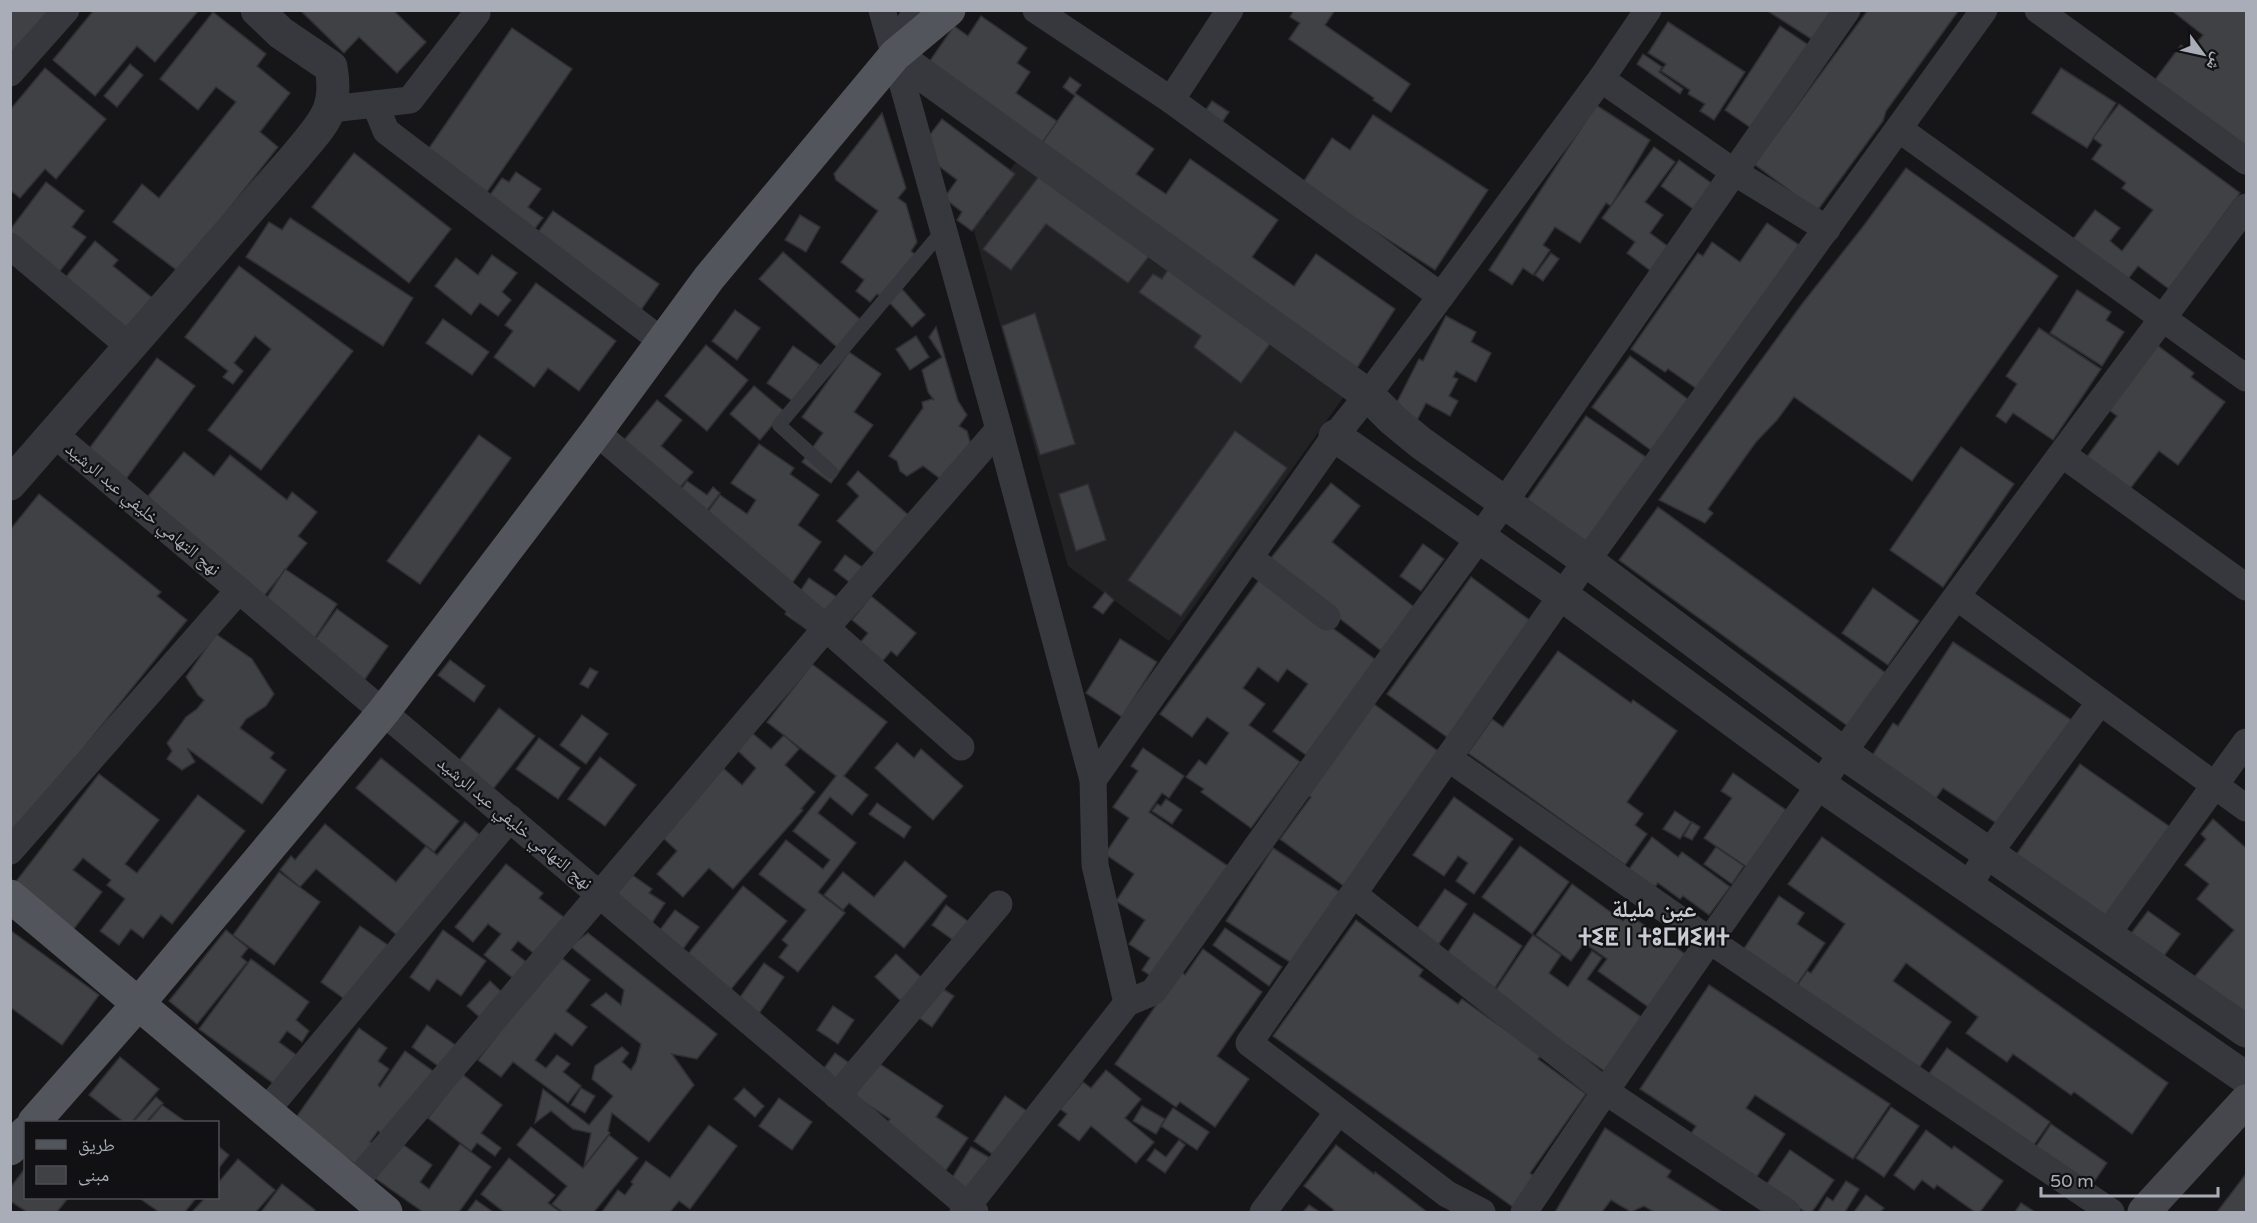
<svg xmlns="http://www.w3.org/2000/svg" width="2257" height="1223" viewBox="0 0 2257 1223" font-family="'Varela Round','Noto Naskh Arabic','Noto Sans Tifinagh',sans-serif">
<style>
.built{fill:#222225}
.building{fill:#404145;stroke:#303034;stroke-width:1.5}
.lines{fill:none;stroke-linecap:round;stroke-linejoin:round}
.service{stroke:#37383d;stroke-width:14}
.minor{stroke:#37383d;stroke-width:27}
.tertiary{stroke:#37383d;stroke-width:33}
.secondary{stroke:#45474d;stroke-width:33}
.primary{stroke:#53555c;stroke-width:33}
.labels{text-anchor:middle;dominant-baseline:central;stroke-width:4.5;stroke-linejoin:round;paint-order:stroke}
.street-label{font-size:18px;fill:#a8adb8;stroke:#111113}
.district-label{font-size:24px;font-weight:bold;fill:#c9ccd4;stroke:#111113}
</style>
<rect width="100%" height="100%" fill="#161618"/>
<polygon class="built" points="1023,154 1345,395 1169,641 1068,566 970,217 988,214 990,194"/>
<g class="building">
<polygon points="10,10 50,10 10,62"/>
<polygon points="94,10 199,10 155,62 137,46 95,96 53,60"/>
<polygon points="304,10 397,10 395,12 426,42 397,73 359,37 344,53 302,12"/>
<polygon points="1294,10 1335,10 1325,25 1410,84 1391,112 1373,100 1374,98 1289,39 1300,23 1290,17"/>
<polygon points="1766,10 1851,10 1827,49"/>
<polygon points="1868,10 1959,10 1886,111 1883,121 1817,211 1754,164"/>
<polygon points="2171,10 2246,10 2246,152 2154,81 2181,45 2190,51 2203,35"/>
<polygon points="213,12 266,54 257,66 290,93 260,132 278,147 179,272 113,222 142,184 159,198 236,102 216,87 198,110 160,79"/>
<polygon points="981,16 1027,48 1017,63 1030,72 1016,93 1058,122 1042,145 927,65 954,26 968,36"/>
<polygon points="1668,22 1745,72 1714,120 1700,111 1705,104 1688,94 1690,90 1661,71 1666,64 1648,53"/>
<polygon points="1780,26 1819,52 1754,130 1725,110"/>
<polygon points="512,28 572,69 478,205 418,164"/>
<polygon points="1643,54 1662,67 1659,72 1683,89 1680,94 1637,64"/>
<polygon points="130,64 143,75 117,107 104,96"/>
<polygon points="45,68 106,119 56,179 45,169 20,198 10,190 10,110"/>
<polygon points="2061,68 2116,103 2087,148 2032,113"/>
<polygon points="1070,77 1081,85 1075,93 1154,149 1136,174 1166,194 1190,159 1278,220 1252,257 1294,286 1316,254 1395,309 1357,368 1039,147 1075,96 1063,87"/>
<polygon points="1212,101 1229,112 1220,125 1203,114"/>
<polygon points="2119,104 2240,193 2169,289 2138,266 2128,279 2073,239 2095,210 2120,228 2110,241 2122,251 2153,210 2122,188 2126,183 2092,159 2102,145 2093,138"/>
<polygon points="1596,105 1650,140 1611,206 1606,203 1580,243 1555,227 1543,245 1550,250 1533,275 1523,268 1512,285 1489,270"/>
<polygon points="882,113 906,188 898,198 906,204 917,242 911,251 920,258 888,302 877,294 870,302 856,291 864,280 841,262 878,211 836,180 834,174"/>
<polygon points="1373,115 1488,190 1435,270 1302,184 1332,138 1350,150"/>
<polygon points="942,119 1015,174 972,231 957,220 962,212 944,198 957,180 918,150"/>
<polygon points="1654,147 1675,162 1645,202 1663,215 1650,233 1670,248 1652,272 1627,253 1635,242 1602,218"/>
<polygon points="354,153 451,229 409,283 312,207"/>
<polygon points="1679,160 1714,185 1696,211 1661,186"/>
<polygon points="1906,168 2058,276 1912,481 1794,397 1777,420 1756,442 1708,509 1713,513 1705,523 1659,500 1802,304 1865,224"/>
<polygon points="516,172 541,189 528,207 543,218 530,235 484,203 502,178 509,182"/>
<polygon points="1040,175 1150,255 1128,283 1046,224 1011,270 983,249"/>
<polygon points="46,182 84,211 72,227 86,237 47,288 10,261 10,230"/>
<polygon points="553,211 659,284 632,323 533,239"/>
<polygon points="800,215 820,227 806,252 785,240"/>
<polygon points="290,218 413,298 383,346 246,257 269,222 282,230"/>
<polygon points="1767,223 1799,245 1697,389 1668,369 1665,372 1631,349 1698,253 1703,256 1712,242 1740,262"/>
<polygon points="95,241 118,260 113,266 155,300 118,345 53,293"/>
<polygon points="783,252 861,320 839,349 759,279"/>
<polygon points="1551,253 1559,259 1543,281 1535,275"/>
<polygon points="492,255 517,273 502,292 511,300 498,316 480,303 471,315 435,286 456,258 478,275"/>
<polygon points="239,266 353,351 261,470 208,430 271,349 255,336 234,363 243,371 233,384 223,377 228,371 185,337"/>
<polygon points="1169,268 1273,340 1241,383 1194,347 1201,336 1139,292 1153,274 1162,279"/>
<polygon points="536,283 616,341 579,391 548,368 534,387 494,357 513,331 505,325"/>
<polygon points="902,289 925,315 912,327 888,301"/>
<polygon points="2077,290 2111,312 2106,320 2124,332 2102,366 2050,333"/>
<polygon points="735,310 760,328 737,360 712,341"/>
<polygon points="1035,313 1075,444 1040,455 1002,326"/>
<polygon points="1446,316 1476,332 1471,342 1491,353 1476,382 1456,371 1453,377 1458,379 1449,396 1458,401 1450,416 1426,403 1414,426 1391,414 1419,359 1423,361"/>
<polygon points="443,319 489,352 472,375 426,343"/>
<polygon points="936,327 958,401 967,415 959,426 967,431 972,449 942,480 923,466 907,476 900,471 897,461 889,456 923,408 922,402 932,399 934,400 928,392 922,370 942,357 929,337"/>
<polygon points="2039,328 2101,369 2053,440 2013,413 2006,423 1996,416 2017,384 2006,376"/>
<polygon points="916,336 929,357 910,370 896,349"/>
<polygon points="706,345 748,380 707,431 665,396"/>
<polygon points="2157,345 2194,373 2191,377 2225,402 2178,465 2159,451 2126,494 2083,462 2117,416 2109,410"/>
<polygon points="793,346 820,365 794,402 767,383"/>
<polygon points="849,352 881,374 854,412 873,425 831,483 802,462 823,433 802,417"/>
<polygon points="1630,356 1689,400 1652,451 1592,407"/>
<polygon points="157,358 195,386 123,483 85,454"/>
<polygon points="754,386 784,411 760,440 730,414"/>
<polygon points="657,400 682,420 661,446 693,472 664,506 620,445"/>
<polygon points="1586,416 1650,460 1585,552 1522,507"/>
<polygon points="1235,431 1287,468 1181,616 1128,580"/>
<polygon points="479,435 511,458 420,584 387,561"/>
<polygon points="759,444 794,468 790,474 819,495 798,525 821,542 788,589 694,531 720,495 747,514 756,500 731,483"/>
<polygon points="1961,447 2014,484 1943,587 1890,550"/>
<polygon points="184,452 214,476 230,455 287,500 292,492 317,512 298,536 307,543 255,607 148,496"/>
<polygon points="858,471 913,519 879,557 837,521 859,496 847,484"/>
<polygon points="687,481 707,495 713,487 720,493 697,524 670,504"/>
<polygon points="1331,483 1360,506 1332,542 1418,610 1384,653 1307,593 1271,558"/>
<polygon points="1088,484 1106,540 1076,551 1059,494"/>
<polygon points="39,494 161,592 157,596 187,620 10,839 10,530"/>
<polygon points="1658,507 1887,674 1849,727 1619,560"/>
<polygon points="1423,544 1444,559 1421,591 1400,576"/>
<polygon points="845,555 865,569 853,585 834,570"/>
<polygon points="285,569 337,604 313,641 261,607"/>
<polygon points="1262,576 1376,660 1306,755 1273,731 1308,684 1287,669 1278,682 1258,667 1243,688 1265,704 1249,725 1300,762 1251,828 1201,792 1204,789 1186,777 1199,760 1206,765 1229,733 1207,717 1192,737 1160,714"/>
<polygon points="1471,577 1535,624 1451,740 1387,694"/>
<polygon points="809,578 844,602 819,638 785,614"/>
<polygon points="1873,588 1919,621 1888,665 1842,633"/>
<polygon points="1105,592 1114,600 1103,614 1093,607"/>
<polygon points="871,596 916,633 897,656 891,651 868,678 846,660 868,633 852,620"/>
<polygon points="337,609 388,646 363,682 311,645"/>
<polygon points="216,634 252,659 274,694 266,706 246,719 240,728 274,753 270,758 286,770 262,804 187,748 195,762 182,770 167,759 172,751 167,743 186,717 197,709 204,700 198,695 186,677"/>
<polygon points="1120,639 1157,662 1122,717 1086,693"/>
<polygon points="1953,642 2073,721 2002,827 1943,788 1934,801 1870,759 1893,723 1898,726"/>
<polygon points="1558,651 1631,703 1633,700 1677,731 1627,802 1643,814 1635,825 1647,834 1625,865 1468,753 1492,719 1503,727"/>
<polygon points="450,660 485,686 474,702 438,675"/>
<polygon points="812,664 887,722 844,776 868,795 852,815 830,797 818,813 856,843 818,892 845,913 798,972 779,957 788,945 782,940 806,910 759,874 786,840 823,869 830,860 793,831 836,776 767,722"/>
<polygon points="590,668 598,672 588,688 580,684"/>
<polygon points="1374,704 1442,754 1345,887 1280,839 1311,797 1308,795"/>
<polygon points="499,708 535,736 490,793 455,766"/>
<polygon points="582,715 608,734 586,764 560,745"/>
<polygon points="751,732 771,749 784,735 799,749 785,765 815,792 801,809 803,810 733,889 709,868 683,897 657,874 677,851 660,835 721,766 742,785 756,768 736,749"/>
<polygon points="539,738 580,768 558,799 516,769"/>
<polygon points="897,743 914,758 921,749 963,786 933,820 875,768"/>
<polygon points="1143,748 1184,776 1169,798 1162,793 1149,812 1232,869 1154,978 1142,970 1150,958 1129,944 1145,920 1116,901 1134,874 1105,854 1129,818 1113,807 1138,771 1131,766"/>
<polygon points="600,757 636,785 605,826 568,799"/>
<polygon points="381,758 459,821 434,852 356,788"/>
<polygon points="2080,764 2173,829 2105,925 2013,859"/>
<polygon points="1733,773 1786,810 1747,867 1704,838 1732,798 1721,791"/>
<polygon points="99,774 159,820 125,864 137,873 198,795 245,831 172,924 161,915 143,938 131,929 119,945 100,931 125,899 107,885 111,880 83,858 73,870 102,892 73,930 14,884"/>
<polygon points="1454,797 1513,839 1474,894 1456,881 1468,863 1458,856 1444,876 1413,855"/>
<polygon points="1166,799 1182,810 1172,824 1152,811 1157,804 1161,806"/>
<polygon points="877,803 911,827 904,838 869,814"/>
<polygon points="1675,811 1691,822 1680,839 1663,829"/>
<polygon points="2213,819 2246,848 2246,1016 2185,988 2234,930 2197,899 2209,884 2185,865 2206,839 2201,834"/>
<polygon points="465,822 487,841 404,941 316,869 300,887 280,870 291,856 295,860 325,824 396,882 426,846 437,855"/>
<polygon points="1692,822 1700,827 1692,840 1684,836"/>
<polygon points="1652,837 1678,857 1682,852 1730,887 1709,915 1683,896 1680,899 1658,883 1654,888 1629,869"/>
<polygon points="1822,837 2168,1083 2132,1134 2074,1092 2071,1095 2013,1054 2007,1062 1966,1033 1978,1017 1906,963 1893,981 1951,1022 1912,1078 1792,993 1807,971 1811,973 1845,924 1788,884"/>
<polygon points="1520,846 1569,882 1532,934 1482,897"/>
<polygon points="1716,847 1744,866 1732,884 1704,864"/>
<polygon points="1273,848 1340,892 1293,964 1226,921"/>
<polygon points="905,861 947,896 904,948 849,903 843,910 824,895 843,872 874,897"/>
<polygon points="506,864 543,893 539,898 570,922 541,959 518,941 511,950 534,968 520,984 484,955 501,934 488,924 473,942 455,927"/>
<polygon points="279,872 320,902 274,965 233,935"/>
<polygon points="628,872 652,889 649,893 665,903 646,932 613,895"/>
<polygon points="1572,884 1623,921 1628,914 1688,956 1651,1009 1598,971 1607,959 1584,943 1571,961 1536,935"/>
<polygon points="743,886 787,921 723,999 683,960"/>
<polygon points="1445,889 1467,904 1434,951 1412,936"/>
<polygon points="1779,896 1804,913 1797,924 1825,943 1794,989 1741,953"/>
<polygon points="946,905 977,928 963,947 932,925"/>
<polygon points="675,910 699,927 683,949 659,931"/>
<polygon points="2148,911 2180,934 2161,960 2129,936"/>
<polygon points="1474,913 1522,946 1495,988 1446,955"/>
<polygon points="1356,920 1423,970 1419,976 1458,1004 1462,999 1541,1055 1538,1059 1586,1094 1530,1173 1535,1177 1513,1207 1273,1036"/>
<polygon points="360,926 404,956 364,1013 321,982"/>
<polygon points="1225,928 1282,967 1269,986 1213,945"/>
<polygon points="10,930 99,995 62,1045 10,1007"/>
<polygon points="226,930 248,948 241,957 247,962 197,1024 169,1001"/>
<polygon points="443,930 486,961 461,996 437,979 429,991 410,977"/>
<polygon points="588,933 717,1034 697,1059 672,1054 694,1085 649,1142 612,1113 608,1131 610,1133 584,1166 591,1133 573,1129 551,1111 535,1123 543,1089 589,1125 613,1096 592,1079 595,1066 622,1047 629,1053 622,1062 631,1070 636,1062 641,1044 591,1005 606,993 621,1005 624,990 570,946"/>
<polygon points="1533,935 1561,955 1549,973 1568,987 1592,951 1602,958 1587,979 1647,1021 1610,1075 1493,994"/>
<polygon points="1203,949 1262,992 1217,1056 1249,1079 1215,1127 1180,1102 1176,1107 1115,1064 1180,971 1185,975"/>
<polygon points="896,954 922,978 901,1001 875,977"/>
<polygon points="558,955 590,980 566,1011 587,1027 572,1046 555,1033 535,1060 546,1068 557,1055 570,1064 563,1072 581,1086 568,1103 513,1062 501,1077 478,1060"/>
<polygon points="251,959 309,1002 296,1020 309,1031 302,1042 287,1031 279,1042 310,1065 281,1089 199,1029"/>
<polygon points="764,963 784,977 758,1015 738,1000"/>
<polygon points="490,981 508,998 485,1022 467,1006"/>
<polygon points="1709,985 1890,1104 1853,1159 1755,1095 1746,1108 1785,1134 1750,1187 1684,1144 1696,1126 1640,1089"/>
<polygon points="940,987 954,996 932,1027 918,1017"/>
<polygon points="833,1006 854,1020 838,1044 817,1030"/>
<polygon points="427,1025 461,1049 445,1071 412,1047"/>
<polygon points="359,1028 387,1048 378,1061 389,1069 378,1085 380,1087 405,1051 437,1074 391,1140 378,1131 370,1142 389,1155 399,1142 432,1165 420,1182 429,1189 460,1144 491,1167 459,1212 423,1212 335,1150 290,1126"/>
<polygon points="1947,1048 2050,1122 2029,1152 1925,1079"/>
<polygon points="835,1053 858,1069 842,1092 819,1075"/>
<polygon points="120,1057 159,1089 132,1122 124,1122 89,1095"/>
<polygon points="877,1062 943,1106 936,1117 968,1138 940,1179 878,1137 890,1119 854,1096"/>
<polygon points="1106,1070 1141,1099 1125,1118 1154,1142 1136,1163 1091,1126 1079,1141 1058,1125 1067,1114 1060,1109 1083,1082 1091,1088"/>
<polygon points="462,1074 502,1105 481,1133 501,1148 495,1156 477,1143 471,1151 428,1118"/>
<polygon points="581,1088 595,1096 585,1113 571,1105"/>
<polygon points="744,1088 764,1106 755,1117 734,1099"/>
<polygon points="1005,1096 1034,1116 1002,1161 974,1141"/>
<polygon points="156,1097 163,1103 146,1122 133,1122"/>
<polygon points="779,1098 812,1122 792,1150 759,1126"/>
<polygon points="162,1105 186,1122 148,1122"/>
<polygon points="1142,1106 1165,1119 1156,1134 1133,1121"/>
<polygon points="1891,1107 1919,1126 1884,1177 1856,1158"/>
<polygon points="1173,1108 1209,1132 1197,1150 1161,1126"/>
<polygon points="2051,1124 2107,1163 2087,1192 2031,1154"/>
<polygon points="709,1125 737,1146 690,1209 679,1201 670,1212 602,1212 618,1190 625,1195 633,1184 631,1182 646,1161 670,1178"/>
<polygon points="531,1127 583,1168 609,1135 638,1158 594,1212 563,1212 552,1204 567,1186 517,1145"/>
<polygon points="1605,1128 1671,1171 1667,1177 1722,1212 1654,1212 1644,1206 1631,1212 1611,1200 1602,1212 1555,1212"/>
<polygon points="1926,1130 1952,1149 1954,1146 2003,1181 1980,1212 1975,1212 1937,1185 1934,1189 1922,1180 1914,1190 1894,1175"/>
<polygon points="1179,1140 1185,1145 1165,1173 1147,1160 1155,1149 1166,1157"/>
<polygon points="1336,1145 1374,1174 1375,1172 1427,1212 1332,1212 1334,1210 1304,1186"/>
<polygon points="218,1146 229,1155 218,1169"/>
<polygon points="971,1147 992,1159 968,1199 947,1186"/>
<polygon points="1790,1150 1834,1180 1812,1212 1805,1212 1766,1185"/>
<polygon points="509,1158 555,1195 548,1203 560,1212 504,1212 481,1194"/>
<polygon points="238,1159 275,1190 256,1212 192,1212 205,1198 218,1198 218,1183"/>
<polygon points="26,1167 26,1198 68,1198 57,1212 27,1212 10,1201 10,1188"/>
<polygon points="2246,1174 2246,1212 2217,1212"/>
<polygon points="1846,1181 1859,1189 1845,1212 1818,1212 1827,1197 1833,1201"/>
<polygon points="282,1184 315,1210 314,1212 261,1212"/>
<polygon points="1866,1195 1884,1208 1880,1212 1854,1212"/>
<polygon points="139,1198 196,1198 185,1212 159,1212"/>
<polygon points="476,1200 493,1212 467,1212"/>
<polygon points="2021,1203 2035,1212 2015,1212"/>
<polygon points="1309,1205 1320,1212 1303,1212"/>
</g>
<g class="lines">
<polyline class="service" points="831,472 779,425 944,229"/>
<g class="minor">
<polyline points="882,10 999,429 1093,780 1095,865 1127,1003"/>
<polyline points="1036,10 1171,100 1441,296"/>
<polyline points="2038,10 2246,161"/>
<polyline points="10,73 66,10"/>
<polyline points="1601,79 1734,172 1827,229"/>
<polyline points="1171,100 1230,10"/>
<polyline points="375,104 386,131 663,342"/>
<polyline points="331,109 410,100 477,13 475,10"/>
<polyline points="1899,129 2246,378"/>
<polyline points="10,246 130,347"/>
<polyline points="596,432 826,628 961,747"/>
<polyline points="54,434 975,1212"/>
<polyline points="2062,454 2246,587"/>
<polyline points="1250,558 1327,617"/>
<polyline points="1957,597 2246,808"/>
<polyline points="1448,758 1709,940 2111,1212"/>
<polyline points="1093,780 1335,436 1368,395 1601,79 1648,10"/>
<polyline points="10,851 239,590"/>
<polyline points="1968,886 1989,853 2100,702"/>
<polyline points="1353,894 1605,1091 1787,1212"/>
<polyline points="2107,934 2246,742"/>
<polyline points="837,1096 999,904"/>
<polyline points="266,1111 510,818"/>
<polyline points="353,1185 826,628 999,429"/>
<polyline points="963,1212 1127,1003 1153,992 1395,653 1480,537 1847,10"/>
<polyline points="1263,1212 1338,1112"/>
<polyline points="1482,1212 1447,1194 1249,1043 1562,595 1984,10"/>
<path d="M1524 1212C1753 868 1998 537 2246 207"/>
</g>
<g class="tertiary">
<polyline points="920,10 895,55 1368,395 1393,420 1421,443 1587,561 1843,753 2246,1031"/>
<polyline points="1335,436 1562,595 1819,784 2246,1078"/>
<path d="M10 484 296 156C322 124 339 111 331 67L281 33 257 10"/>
</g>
<polyline class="secondary" points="2144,1212 2246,1101"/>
<g class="primary">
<polyline points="10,896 386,1212"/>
<polyline points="34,1122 139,1003 384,711 596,432 709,278 895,55 949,10"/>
<polyline points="10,1149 26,1132"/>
</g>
</g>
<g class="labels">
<g class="street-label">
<text transform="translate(143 509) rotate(40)">نهج التهامي خليفي عبد الرشيد</text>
<text transform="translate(515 823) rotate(40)">نهج التهامي خليفي عبد الرشيد</text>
</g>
<g class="district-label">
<text x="1654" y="909">عين مليلة<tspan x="1654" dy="28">ⵜⵉⵟ ⵏ ⵜⵓⵎⵍⵉⵍⵜ</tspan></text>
</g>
</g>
<rect width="2257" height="1223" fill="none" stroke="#a8adb8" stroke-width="24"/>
<rect x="24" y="1121" width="195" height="78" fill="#111113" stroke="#4d4f55" stroke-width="1.5"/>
<rect x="36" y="1140" width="30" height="9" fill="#53555c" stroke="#4d4f55" stroke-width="1.5"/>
<text x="78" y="1151" font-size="18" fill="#a8adb8">طريق</text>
<rect x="36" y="1166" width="30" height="18" fill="#404145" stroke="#4d4f55" stroke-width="1.5"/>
<text x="78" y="1181" font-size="18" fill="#a8adb8">مبنى</text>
<g transform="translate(2203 54) rotate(123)" stroke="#111113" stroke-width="4.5" paint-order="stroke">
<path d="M0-4.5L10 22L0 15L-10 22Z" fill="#a8adb8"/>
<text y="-9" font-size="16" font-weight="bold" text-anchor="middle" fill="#a8adb8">ش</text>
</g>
<path d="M2041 1187v9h177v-9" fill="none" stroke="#a8adb8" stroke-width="3"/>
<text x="2050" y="1187" font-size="18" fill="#a8adb8" stroke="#111113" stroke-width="4.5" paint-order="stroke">50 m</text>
</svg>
